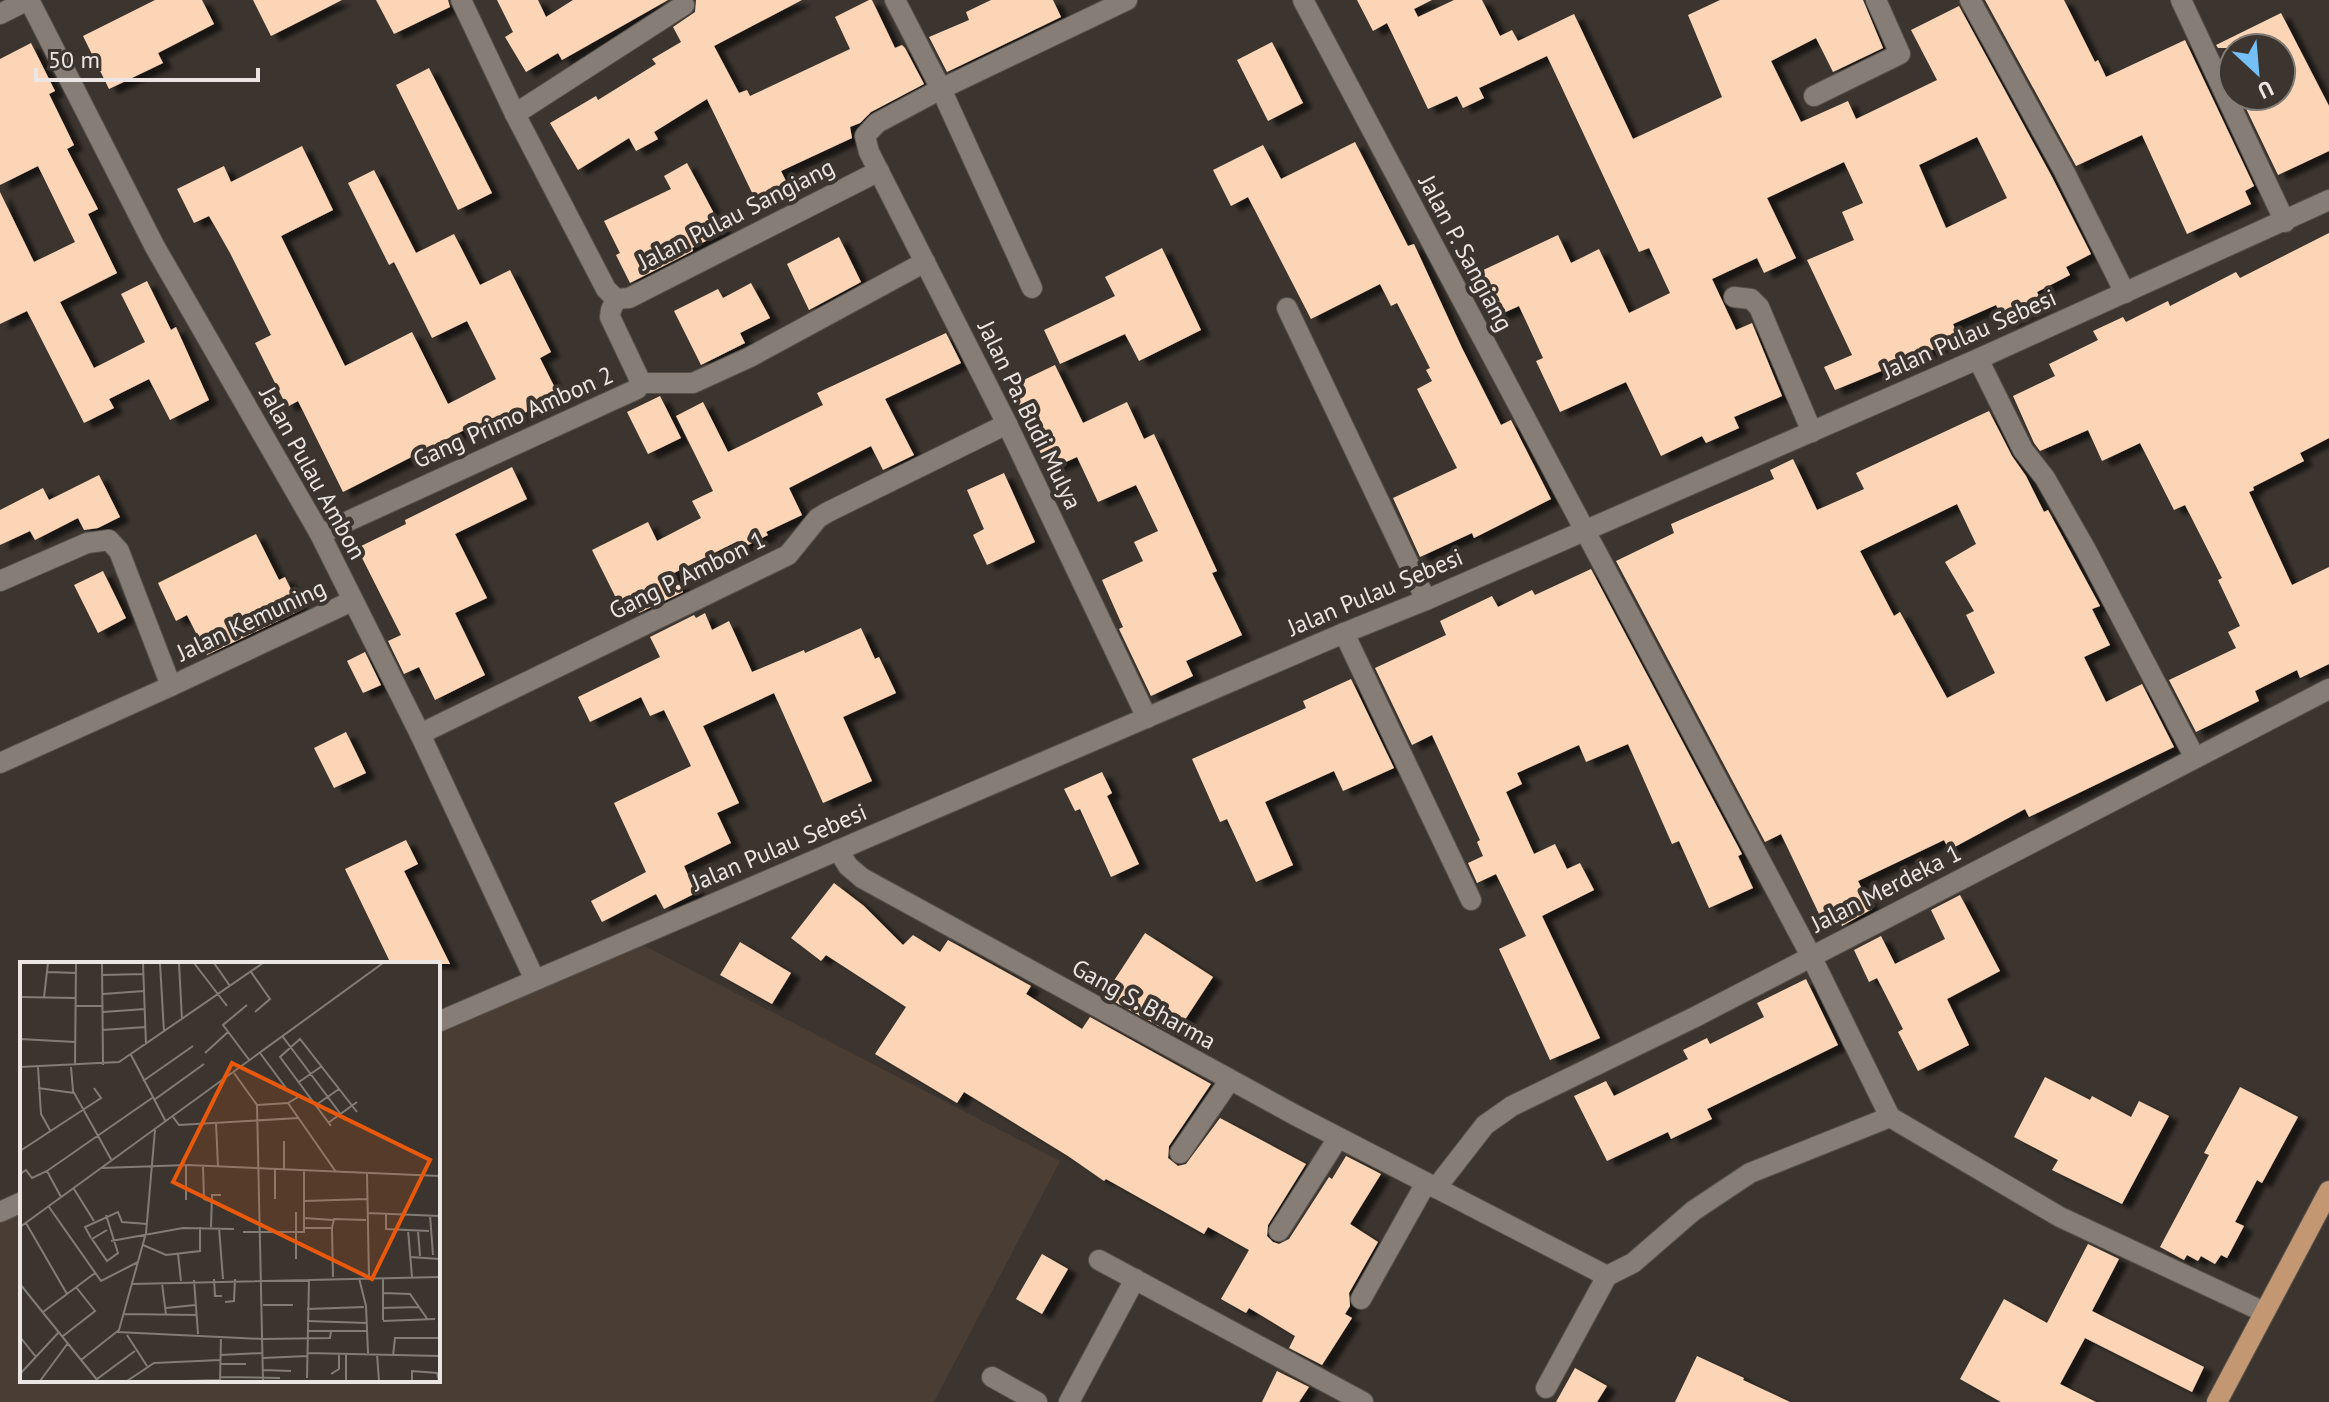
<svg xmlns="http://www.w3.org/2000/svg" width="2329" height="1402" viewBox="0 0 2329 1402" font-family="'PT Sans',sans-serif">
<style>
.built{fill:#4a3d34}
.building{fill:#fcd5b7;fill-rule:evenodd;filter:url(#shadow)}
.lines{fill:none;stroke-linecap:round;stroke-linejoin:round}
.minor-casing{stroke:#57514c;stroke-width:22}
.major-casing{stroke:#57514c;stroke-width:22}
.minor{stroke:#867d76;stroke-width:20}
.major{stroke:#c39772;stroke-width:20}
.labels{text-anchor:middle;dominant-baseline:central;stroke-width:8;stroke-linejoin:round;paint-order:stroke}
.street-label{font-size:24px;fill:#ebe6e3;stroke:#3c352f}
.inset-road{fill:none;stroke:#827c77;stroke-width:2}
.view{fill:#e8590c;fill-opacity:0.15;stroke:#e8590c;stroke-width:4}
.inset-edge{fill:none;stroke:#ebe6e3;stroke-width:4}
</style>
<defs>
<filter id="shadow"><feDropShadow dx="9" dy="5" stdDeviation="2" flood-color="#0009"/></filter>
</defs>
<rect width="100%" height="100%" fill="#3c352f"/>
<polygon class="built" points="641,944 1060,1161 934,1402 0,1402 0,1223 22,1213 22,1380 438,1380 438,1032"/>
<g class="building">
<polygon points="155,0 202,0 214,24 158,53 163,63 109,89 83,36"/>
<polygon points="253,0 342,0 271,36"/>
<polygon points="376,0 448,0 450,7 394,34"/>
<polygon points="497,0 538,0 546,17 573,0 668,0 562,60 558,53 526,72 505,37 513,32"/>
<polygon points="696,0 802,0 714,46 739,93 747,90 750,96 850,49 835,17 869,0 872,0 895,48 902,45 905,48 924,84 871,112 860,123 850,127 852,138 781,171 788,185 756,201 707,99 654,132 658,139 636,151 629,138 578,170 550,123 596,96 598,100 656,64 652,59 681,42 673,27 695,12"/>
<polygon points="991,0 1053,0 1061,17 947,72 929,37 969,20 966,12"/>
<path d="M1357 0H1432L1414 9 1418 17 1454 0H1482L1500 36 1512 30 1518 41 1574 14 1633 139 1722 97 1688 15 1720 0H1863L1883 48 1833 72 1816 38 1771 61 1801 122 1848 101 1856 119 1937 80 1911 30 1959 6 2052 177 2091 254 2066 267 2070 275 2037 292 2043 305 2006 323 1996 305 1953 324 1959 339 1835 390 1824 367 1852 355 1807 260 1854 240 1842 212 1863 203 1844 162 1767 198 1796 258 1764 273 1757 258 1712 279 1736 330 1752 323 1782 396 1734 417 1739 428 1706 443 1702 436 1661 456 1626 382 1560 412 1536 361 1543 358 1519 306 1499 315 1479 272 1558 235 1571 263 1599 249 1629 313 1670 293 1649 248 1639 252 1547 56 1479 88 1484 98 1463 108 1457 96 1428 109 1387 23 1373 31ZM1977 137 2007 198 1946 228 1919 165Z"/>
<polygon points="1985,0 2064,0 2095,62 2098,60 2106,77 2185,40 2254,186 2245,191 2251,204 2187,234 2142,135 2076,166"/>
<polygon points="2281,13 2329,106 2329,151 2278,175 2240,96 2281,96 2281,48 2218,48 2216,45"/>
<polygon points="1272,42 1303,103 1268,121 1237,60"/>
<polygon points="31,43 55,91 49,94 74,145 67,149 98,209 88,214 117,273 60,302 94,368 145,342 121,294 147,281 171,330 176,327 209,400 170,420 149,379 109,399 114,408 84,423 27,311 0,324 0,192 34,262 75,242 38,166 0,185 0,59"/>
<polygon points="429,68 492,193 458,210 396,85"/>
<polygon points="1355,142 1408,246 1414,244 1462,348 1501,425 1511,420 1551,499 1474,538 1472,533 1420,557 1393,498 1457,468 1417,389 1432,381 1426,370 1430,368 1397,303 1391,306 1380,284 1311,319 1248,197 1231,206 1213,170 1263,145 1281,179"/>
<polygon points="302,146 333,210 281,236 345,366 412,332 448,404 496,379 467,321 432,338 394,262 389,265 348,183 374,170 416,253 454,234 480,285 510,270 551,352 540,358 559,396 512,419 509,415 479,429 476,424 343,492 298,401 287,407 255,343 271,335 230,253 209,216 194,223 177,189 224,166 231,182"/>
<polygon points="687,163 724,232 692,248 693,251 630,283 616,255 620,253 604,221 671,189 664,176"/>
<polygon points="2329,233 2329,438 2300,453 2304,461 2253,487 2254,490 2249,492 2292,585 2329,567 2329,664 2300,678 2297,670 2255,691 2259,701 2196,732 2169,680 2236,648 2228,632 2240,626 2218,580 2222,578 2185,505 2174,510 2140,443 2102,461 2088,430 2040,451 2034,443 2013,396 2055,376 2049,364 2098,340 2093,331 2123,317 2126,322 2168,301 2170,306 2236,272 2240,278"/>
<polygon points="839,237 861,282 809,310 787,264"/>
<polygon points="1162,248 1201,330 1139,361 1125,334 1060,364 1044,330 1115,296 1105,277"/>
<polygon points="751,283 770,318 740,333 745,343 701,365 674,311 718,289 723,298"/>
<polygon points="946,333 961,363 885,399 914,455 883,470 871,446 789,488 802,515 766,532 768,535 742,548 738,541 674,573 683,592 639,613 634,603 622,610 592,550 648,522 657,541 701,518 692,501 713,491 676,416 703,402 728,452 823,405 817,393"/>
<polygon points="1055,365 1083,423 1127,402 1144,439 1154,434 1217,571 1212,573 1242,635 1186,661 1193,676 1151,696 1119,629 1123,627 1102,580 1143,561 1134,542 1158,531 1136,485 1098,502 1077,457 1048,470 1011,386"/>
<polygon points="660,396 681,438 648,454 627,412"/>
<path d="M1989 411 2012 456 2026 476 2044 512 2048 510 2100 606 2092 609 2110 645 2084 657 2106 702 2142 684 2174 747 2029 817 2025 809 1949 850 1944 840 1858 881 1872 909 1842 926 1834 909 1820 916 1781 834 1765 842 1616 561 1674 533 1671 524 1774 479 1770 470 1793 459 1817 510 1864 489 1856 473ZM1957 504 1976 544 1945 562 1974 611 1966 615 1995 673 1947 698 1900 612 1894 616 1860 551Z"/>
<polygon points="512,467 527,499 455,534 487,598 455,613 485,675 435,700 419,667 404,674 388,641 401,635 357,548 406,524 405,520"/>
<polygon points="1004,473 1035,542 987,565 973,535 984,529 967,490"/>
<polygon points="99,475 120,517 98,528 84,530 78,518 35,540 30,531 0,545 0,510 43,488 49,500"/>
<polygon points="256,534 279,580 285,577 301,610 207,655 187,615 176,621 158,583"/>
<polygon points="1591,569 1742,854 1738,856 1753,888 1709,908 1679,841 1672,844 1628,744 1586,762 1579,745 1517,773 1522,784 1506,792 1534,854 1555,844 1567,869 1580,863 1594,890 1542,916 1600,1038 1550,1060 1499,949 1526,936 1496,874 1477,883 1468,863 1483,856 1477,842 1480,840 1432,735 1412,745 1375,668 1446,635 1440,621 1492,596 1498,607 1532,590 1535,595"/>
<polygon points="103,571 126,618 98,633 74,585"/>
<polygon points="705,613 712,630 729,621 752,672 804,650 805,653 861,628 875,659 879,657 896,693 843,717 872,781 823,803 774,693 703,726 739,803 717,813 731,843 684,866 696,893 664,909 656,894 602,922 591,901 646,872 614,803 691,766 664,710 650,716 641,697 590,722 578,697 660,657 650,637 694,615 696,618"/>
<polygon points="365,652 381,685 363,693 347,661"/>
<polygon points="1351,679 1394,768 1343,791 1334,771 1265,802 1293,865 1256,882 1227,819 1220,822 1192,759 1306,708 1303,701"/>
<polygon points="346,732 366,773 334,788 314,748"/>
<polygon points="1102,772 1112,793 1107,796 1139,864 1111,877 1080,809 1075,811 1064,789"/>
<polygon points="406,840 418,864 404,871 450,964 391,964 345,869"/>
<polygon points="834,883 864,906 903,945 913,935 940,952 948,940 1031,986 1026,994 1082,1029 1090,1017 1211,1084 1169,1146 1168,1158 1178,1166 1186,1164 1220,1118 1306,1164 1268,1225 1267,1236 1273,1242 1279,1244 1289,1239 1329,1177 1332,1179 1346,1156 1381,1174 1350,1224 1378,1242 1349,1293 1350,1306 1345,1314 1352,1318 1322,1365 1289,1348 1295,1336 1249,1308 1246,1313 1221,1299 1249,1250 1208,1227 1204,1234 1106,1179 1104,1181 1068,1156 964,1092 957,1103 875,1054 906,1007 826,955 821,961 791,938"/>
<polygon points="1960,895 2000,971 1947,999 1969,1045 1918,1071 1898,1032 1903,1029 1877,978 1869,982 1854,950 1881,936 1895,964 1945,939 1931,910"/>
<polygon points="1145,933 1213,977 1175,1035 1104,996"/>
<polygon points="740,942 791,973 772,1004 720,975"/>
<polygon points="1806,979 1838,1045 1707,1109 1712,1119 1671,1139 1668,1132 1607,1161 1574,1096 1606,1081 1614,1096 1688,1059 1683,1050 1707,1038 1710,1044 1764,1017 1757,1003"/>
<polygon points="2045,1077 2090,1100 2092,1096 2131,1117 2139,1101 2169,1116 2122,1204 2052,1170 2058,1160 2014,1137"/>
<polygon points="2240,1087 2298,1117 2262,1183 2257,1180 2235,1222 2244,1226 2227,1258 2221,1255 2215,1264 2201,1256 2198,1261 2187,1255 2184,1260 2160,1247 2209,1155 2204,1153"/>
<polygon points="2088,1244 2119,1259 2092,1311 2204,1367 2192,1392 2085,1338 2060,1384 2096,1402 2001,1402 1960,1379 2004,1299 2047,1323"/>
<polygon points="1042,1254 1068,1269 1042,1314 1016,1299"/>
<polygon points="1697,1356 1744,1378 1743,1380 1790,1402 1675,1402"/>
<polygon points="1575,1368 1607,1386 1597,1402 1556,1402"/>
<polygon points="1277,1371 1309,1387 1299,1402 1262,1402"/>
</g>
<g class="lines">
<defs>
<g id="minor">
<polyline points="29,0 155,247 320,534 420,734 535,980"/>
<polyline points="461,0 515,114 606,289 616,299"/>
<polyline points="895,0 941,89 1032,288"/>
<polyline points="1127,0 941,89 877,123 865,136 869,152 1007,424 1147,718"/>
<polyline points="1303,0 1811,956 1890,1117 2060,1217 2264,1312"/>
<polyline points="1970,0 2064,171 2125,293"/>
<polyline points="2181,0 2285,222"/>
<polyline points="0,14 28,0"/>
<polyline points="1814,96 1900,54 1876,0"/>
<polyline points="515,114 684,5"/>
<polyline points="1734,297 1751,299 1759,307 1812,432"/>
<polyline points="616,299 629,298 879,171"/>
<polyline points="1287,308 1426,600"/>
<polyline points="1978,359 2023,450 2045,478 2086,550 2195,758"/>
<polyline points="640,383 693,383 750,357 925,262"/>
<polyline points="320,534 637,389 640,383 638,376 610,317 611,310 616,299"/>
<polyline points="0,581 87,543 109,540 119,551 171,686"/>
<polyline points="1344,633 1471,900"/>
<polyline points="420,734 788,555 818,518 828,512 1007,424"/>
<polyline points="0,763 171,686 352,601"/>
<polyline points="838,850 848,866 862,878 1295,1115 1607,1276"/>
<polyline points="438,1022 1344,633 1426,600 1978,359 2329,200"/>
<polyline points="1180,1153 1230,1080"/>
<polyline points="1436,1188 1485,1125 1512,1106 1695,1017 2329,689"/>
<polyline points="0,1212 22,1202"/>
<polyline points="1279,1231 1338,1138"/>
<polyline points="1099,1260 1363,1402"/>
<polyline points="1361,1299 1426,1183"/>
<polyline points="992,1377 1037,1402"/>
<polyline points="1546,1388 1607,1276 1633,1263 1693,1211 1750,1173 1890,1117"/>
<polyline points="1069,1402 1135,1279"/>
</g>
<polyline id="major" points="2217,1402 2329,1191"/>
</defs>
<use href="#minor" class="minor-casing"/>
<use href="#major" class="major-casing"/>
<use href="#minor" class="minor"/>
<use href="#major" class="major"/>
</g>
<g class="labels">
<g class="street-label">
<text transform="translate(736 214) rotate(-27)">Jalan Pulau Sangiang</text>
<text transform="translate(1466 253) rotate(62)">Jalan P. Sangiang</text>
<text transform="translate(1969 334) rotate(-24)">Jalan Pulau Sebesi</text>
<text transform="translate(1030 415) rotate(64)">Jalan Pa. Budi Mulya</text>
<text transform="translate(513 417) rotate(-24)">Gang Primo Ambon 2</text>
<text transform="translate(313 473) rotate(61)">Jalan Pulau Ambon</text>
<text transform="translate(687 575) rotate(-26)">Gang P. Ambon 1</text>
<text transform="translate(1375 592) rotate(-23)">Jalan Pulau Sebesi</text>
<text transform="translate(251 620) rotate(-25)">Jalan Kemuning</text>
<text transform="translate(779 847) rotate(-23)">Jalan Pulau Sebesi</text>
<text transform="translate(1886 888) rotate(-27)">Jalan Merdeka 1</text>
<text transform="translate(1144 1004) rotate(29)">Gang S. Bharma</text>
</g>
</g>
<g transform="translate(20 962)">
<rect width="420" height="420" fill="#3c352f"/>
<path class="inset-road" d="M82 1 83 103M123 1 126 83M140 1 144 70M159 1 162 58M174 1 207 44M194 1 210 24M27 10 56 11M231 10 250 37 235 50M82 13 123 12M83 32 124 29M0 35 55 36M24 35 28 1M227 43 203 63 230 99M55 44H82M83 50 125 47M82 68 126 65M263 75 325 158M0 77 55 80M185 91 208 70M240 91 266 126M111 93 146 160M55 104 56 1M0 105 99 100 243 1M18 105 21 152 31 170M51 105 53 129 92 199M214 111 237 143 243 419M123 119 173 84M279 120 302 104M18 126 54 131M134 138 184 102M268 141 316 210M237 143 268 141 278 135M296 143 319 127M153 155 159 163 279 156M196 161 198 204M308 161 337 140M311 164 260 95 280 77 337 150M0 189 81 136 74 126M183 204 184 237 192 240M82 206 168 203 420 214M264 207V179M27 209 41 235M347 211 349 316M0 212 6 208 12 216 27 209 132 136M54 227 74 259M255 237V207M166 238V203M284 239 347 237M29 245 81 319 118 300M347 251 420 254M366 251V267L409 269M86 253 98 291 87 299 72 277 87 268M410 253 413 293M284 256 313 258M6 261 47 332M0 265 363 1M191 265 192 233H201M199 266 203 317M284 266H312M312 266 313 315M312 266 314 257 346 258M388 268 392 315M398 269 400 294M223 270H284V208M71 276 65 265 98 250 102 260 127 262M91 279 163 266 214 267M123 283 146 293 180 289V265M158 292 161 319M390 295 420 297M276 297V250M339 316 346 344 348 391M194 317 195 334H202M174 318 178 372M142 321 146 353M0 322 78 419M111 322 420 315M363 331 390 332 408 358M205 340 214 339 215 317M243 343H273M146 346 175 343M362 346 399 345M287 347 344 345M23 350 75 311M103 352 177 353M363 358V316M287 359 347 361M363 359 415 357M287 369H347M97 370 243 377 310 376 311 369M107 373 127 404M43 374 75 349 56 325M0 375 16 395M287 391 420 394M357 392 359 419M200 393 243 391M326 393V419M373 394 375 376H420M243 396 287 394M61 398 99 368 126 271 135 168M200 402H226M243 408 271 409M0 412 39 370M311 412 319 407V392M200 415 260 416M287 416 289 317M77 417 115 389M20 419 48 381M107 419 134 401 200 398M165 419 200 418M200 419 201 375M392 419V409L417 411 419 419"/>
<path class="view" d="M212 101 410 198 352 317 153 220Z"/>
<rect width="420" height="420" class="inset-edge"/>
</g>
<g transform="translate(2257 72) rotate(154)"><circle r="38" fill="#3c352f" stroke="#827c77" stroke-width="2"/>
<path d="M0-6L14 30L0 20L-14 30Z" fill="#74c0f6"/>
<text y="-12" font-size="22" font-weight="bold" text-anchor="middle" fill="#ebe6e3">U</text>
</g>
<path d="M36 68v12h222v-12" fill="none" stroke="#ebe6e3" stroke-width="4"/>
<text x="48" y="68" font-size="24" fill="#ebe6e3" stroke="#3c352f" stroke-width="6" paint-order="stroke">50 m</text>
</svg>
